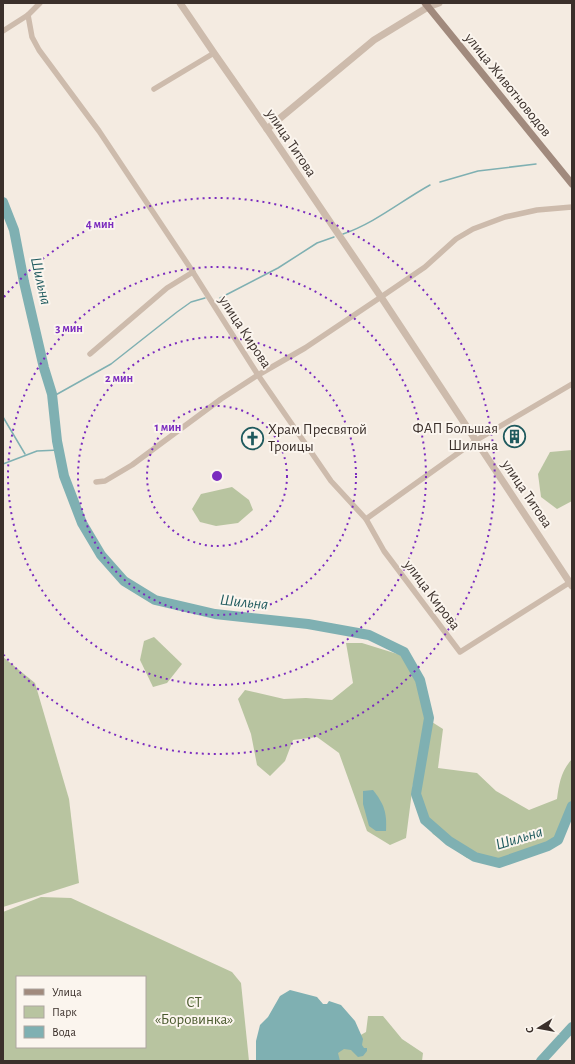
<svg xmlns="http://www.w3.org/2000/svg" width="575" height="1064" viewBox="0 0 575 1064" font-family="'Alegreya Sans',sans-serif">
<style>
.green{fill:#b8c4a0;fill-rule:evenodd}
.water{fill:#7fb0b2}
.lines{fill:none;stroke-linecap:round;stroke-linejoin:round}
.stream{stroke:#7fb0b2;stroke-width:1.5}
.river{stroke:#7fb0b2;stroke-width:10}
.minor{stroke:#cdbbac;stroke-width:5.5}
.tertiary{stroke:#cdbbac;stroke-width:7}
.secondary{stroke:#a18a7d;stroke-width:7}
.ring{fill:none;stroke:#7b2cbf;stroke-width:2;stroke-dasharray:2 4}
.labels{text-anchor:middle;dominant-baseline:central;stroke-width:4;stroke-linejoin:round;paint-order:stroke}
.street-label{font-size:15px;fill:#3b302b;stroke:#fbf5ee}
.poi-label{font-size:15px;fill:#3b302b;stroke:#fbf5ee;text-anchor:end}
.park-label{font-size:15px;fill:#4a5a2e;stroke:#fbf5ee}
.water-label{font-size:16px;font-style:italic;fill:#1f5a5e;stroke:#fbf5ee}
.centre{fill:#7b2cbf;stroke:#fbf5ee;stroke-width:2}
.ring-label{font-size:12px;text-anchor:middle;font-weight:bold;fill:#7b2cbf;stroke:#fbf5ee;stroke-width:4;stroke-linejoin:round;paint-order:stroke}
</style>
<rect width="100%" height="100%" fill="#f4ebe1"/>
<g class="green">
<polygon points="572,450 572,501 557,509 541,497 538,474 550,452"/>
<polygon points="232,487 249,500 253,510 238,523 216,526 200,522 192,509 201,494"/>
<polygon points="154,637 182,664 167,683 153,687 140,660 144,641"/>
<path d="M346 643H362L407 657 421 686 424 717 443 729 438 768 477 773 496 791 529 810 557 799C559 784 561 771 572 759V814L548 846 508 864 467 858 433 834 419 813 413 784 406 838 390 845 367 831 339 753 317 737 293 740 285 761 270 776 257 765 251 734 238 699 245 690 284 699 306 698 332 700 353 683Z"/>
<polygon points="3,657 35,683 69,799 79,883 3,907"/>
<path d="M41 897 71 898 232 972 241 983 249 1061H3V912ZM17 977H145V1047H17Z"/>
<polygon points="368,1016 383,1016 402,1039 423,1053 422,1061 329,1061 338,1048 366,1032"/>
</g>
<g class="water">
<path d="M373 790C384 804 387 812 386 831H376L369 826 363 804V791Z"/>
<polygon points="290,990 317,997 323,1004 327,1004 329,1001 341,1005 355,1021 363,1039 362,1045 364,1048 367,1048 367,1051 363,1056 358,1057 351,1050 344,1049 338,1053 340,1061 256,1061 256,1041 260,1025 268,1017 280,996"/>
</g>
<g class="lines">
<g class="stream">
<polyline points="440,182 478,171 536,164"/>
<path d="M343 234C375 223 401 201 430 185"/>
<polyline points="220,298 278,268 317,243 334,237"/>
<polyline points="52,397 111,364 177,312 191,302 205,298"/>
<polyline points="3,417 25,454"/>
<polyline points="3,464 37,451 59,450"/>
</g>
<g class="river">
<polyline points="3,202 14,230 24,282 44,368 52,394 57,441 64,476 82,523 101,555 124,581 155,600 215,614 308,624 369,635 404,652 420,680 429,718 416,794 425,820 449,841 475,857 499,863 548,846 558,840 572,806"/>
<polyline points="541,1061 572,1027"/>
</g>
<g class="minor">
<polyline points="28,15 32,37 39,50 99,131 189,266 258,375 331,481 366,519 384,551 460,652 572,581"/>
<polyline points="3,31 28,15 40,3"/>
<polyline points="154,89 214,53"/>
<polyline points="90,354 167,288 193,272"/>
<polyline points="96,482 105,481 132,465 221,399 258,375 305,348 381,297 425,267 456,239 473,229 505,217 537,210 572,207"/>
<polyline points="366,519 475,441 572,384"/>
</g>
<g class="tertiary">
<polyline points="180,3 214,53 267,129 381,297 572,586"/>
<polyline points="267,129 374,40 428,7 439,3"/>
</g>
<polyline class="secondary" points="425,3 572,184"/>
</g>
<g class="ring">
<circle cx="217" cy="476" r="70"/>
<circle cx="217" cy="476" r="139"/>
<circle cx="217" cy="476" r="209"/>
<path d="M4 297A278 278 0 1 1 4 655"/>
</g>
<defs>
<symbol id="building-ring" viewBox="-11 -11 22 22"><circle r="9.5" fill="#fbf5ee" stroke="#1f5a5e" stroke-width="1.5"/><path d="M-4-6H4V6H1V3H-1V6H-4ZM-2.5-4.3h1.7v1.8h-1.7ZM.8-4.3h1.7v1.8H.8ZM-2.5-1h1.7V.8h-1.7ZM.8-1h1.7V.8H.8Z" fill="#1f5a5e"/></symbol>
<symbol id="church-ring" viewBox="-11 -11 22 22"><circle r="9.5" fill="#fbf5ee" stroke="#1f5a5e" stroke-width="1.5"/><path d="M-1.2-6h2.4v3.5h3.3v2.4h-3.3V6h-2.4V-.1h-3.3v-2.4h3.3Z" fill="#1f5a5e"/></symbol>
</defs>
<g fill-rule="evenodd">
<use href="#building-ring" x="502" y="424" width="25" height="25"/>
<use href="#church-ring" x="240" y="426" width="25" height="25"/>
</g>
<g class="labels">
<g class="street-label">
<text transform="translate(508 85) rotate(51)">улица Животноводов</text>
<text transform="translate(291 143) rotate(56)">улица Титова</text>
<text transform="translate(245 332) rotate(57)">улица Кирова</text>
<text transform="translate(527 494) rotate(56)">улица Титова</text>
<text transform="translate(432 595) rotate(53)">улица Кирова</text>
</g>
<g class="poi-label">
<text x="498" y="428">ФАП Большая<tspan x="498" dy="17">Шильна</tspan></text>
<text x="268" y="429" text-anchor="start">Храм Пресвятой<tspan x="268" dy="17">Троицы</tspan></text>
</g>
<g class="park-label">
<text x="194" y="1002">СТ<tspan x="194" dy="17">«Боровинка»</tspan></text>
</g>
<g class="water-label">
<text transform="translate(41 281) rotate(77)">Шильна</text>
<text transform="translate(244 602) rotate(6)">Шильна</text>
<text transform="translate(519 838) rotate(-17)">Шильна</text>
</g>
</g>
<circle cx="217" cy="476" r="6" class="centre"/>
<g class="ring-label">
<text x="100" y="228">4 мин</text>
<text x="69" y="332">3 мин</text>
<text x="119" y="382">2 мин</text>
<text x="168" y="431">1 мин</text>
</g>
<rect width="575" height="1064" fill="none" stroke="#3b302b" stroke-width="8"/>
<rect x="16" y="976" width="130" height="72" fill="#fbf5ee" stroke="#aea6a0"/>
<rect x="24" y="989" width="20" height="6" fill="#a18a7d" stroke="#aea6a0"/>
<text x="52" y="996" font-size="12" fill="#3b302b">Улица</text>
<rect x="24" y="1006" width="20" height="12" fill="#b8c4a0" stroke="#aea6a0"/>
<text x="52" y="1016" font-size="12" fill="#3b302b">Парк</text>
<rect x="24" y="1026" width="20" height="12" fill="#7fb0b2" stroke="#aea6a0"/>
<text x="52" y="1036" font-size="12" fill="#3b302b">Вода</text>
<g transform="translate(539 1028) rotate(259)" stroke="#fbf5ee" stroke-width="3" paint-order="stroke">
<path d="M0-3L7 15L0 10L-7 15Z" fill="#3b302b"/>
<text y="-6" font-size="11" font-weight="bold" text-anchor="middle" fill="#3b302b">С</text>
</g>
</svg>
